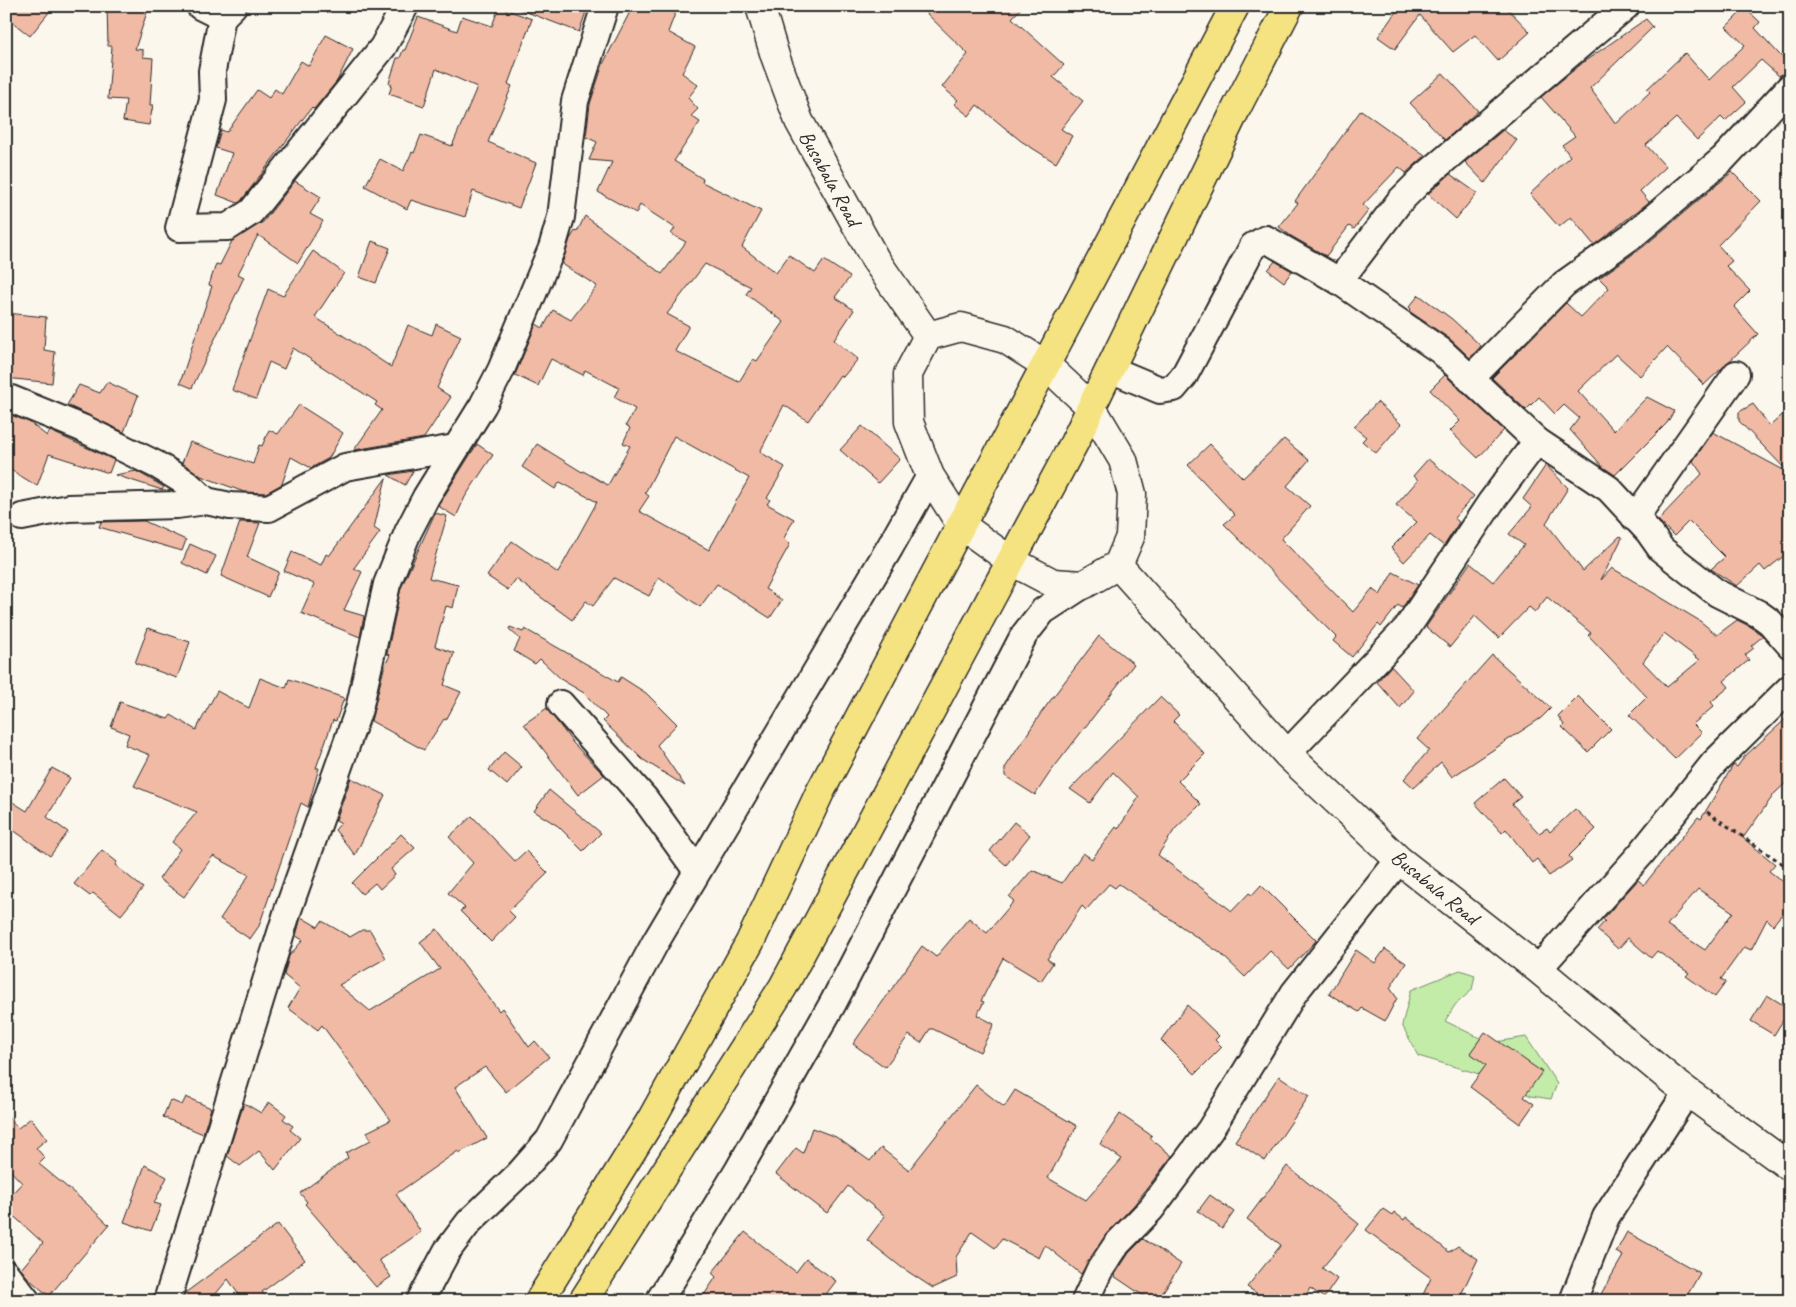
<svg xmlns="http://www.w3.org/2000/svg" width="1796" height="1307" viewBox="0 0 1796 1307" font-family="Caveat,sans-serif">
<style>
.green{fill:#c2eca8;stroke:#768c6a}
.building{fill:#f1baa5;stroke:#2b2b2b;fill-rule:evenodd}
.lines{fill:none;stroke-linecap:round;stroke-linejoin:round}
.street-casing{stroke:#2b2b2b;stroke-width:30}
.secondary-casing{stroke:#2b2b2b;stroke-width:31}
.highway-casing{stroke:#2b2b2b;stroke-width:31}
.path{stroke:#2b2b2b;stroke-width:3;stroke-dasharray:4 4;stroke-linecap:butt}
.street{stroke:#fbf7ec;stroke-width:26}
.secondary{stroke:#fbf7ec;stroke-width:28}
.highway{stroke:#f5e382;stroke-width:28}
.labels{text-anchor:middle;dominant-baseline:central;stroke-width:4;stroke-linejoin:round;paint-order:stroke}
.street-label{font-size:21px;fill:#2b2b2b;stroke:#fbf7ec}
</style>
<rect width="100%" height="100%" fill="#fbf7ec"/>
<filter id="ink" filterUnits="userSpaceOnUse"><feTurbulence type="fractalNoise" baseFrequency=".02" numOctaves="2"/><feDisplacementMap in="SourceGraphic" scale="10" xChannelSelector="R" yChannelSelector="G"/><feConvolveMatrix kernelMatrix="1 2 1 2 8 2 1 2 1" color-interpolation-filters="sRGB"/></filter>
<g filter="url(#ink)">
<polygon class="green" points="1460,970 1475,975 1472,990 1455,1005 1445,1021 1490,1043 1526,1037 1557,1084 1551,1099 1531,1096 1503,1081 1418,1056 1402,1025 1411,990"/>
<g class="building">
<polygon points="6,6 54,6 30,36 6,17"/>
<polygon points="107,6 149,6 135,49 143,50 143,57 153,58 150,105 153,105 149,125 123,121 126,100 108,99 112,46 108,46"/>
<polygon points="516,6 588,6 579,32 516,8"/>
<path d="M633 6H678L668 32 695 47 682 73 698 85 688 98 698 109 691 116 700 122 674 161 703 179 702 182 761 211 742 247 776 273 789 255 815 273 824 260 850 277 835 297 854 310 834 340 858 359 843 377 840 375 808 421 784 405 760 452 785 467 767 498 770 500 767 504 794 519 784 538 790 544 765 589 782 600 770 618 717 584 700 607 659 577 649 596 614 578 593 606 586 601 572 620 516 579 508 590 487 576 512 541 558 573 597 502 560 482 555 489 522 467 537 444 582 472 583 471 608 485 630 446 623 443 630 428 626 425 635 409 614 397 619 388 585 370 583 375 551 359 538 386 515 375 536 324 543 328 553 310 571 320 597 286 562 264 570 239 575 231 577 232 585 216 662 274 686 242 671 234 675 228 640 205 636 213 598 192 612 162 589 160 597 142 586 137 590 104 603 64ZM705 264 751 287 746 294 784 322 757 361 753 359 739 382 675 351 689 326 667 314ZM674 436 749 478 709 550 639 511 649 496 645 493Z"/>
<polygon points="919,6 1023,6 1012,18 1064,65 1053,77 1083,101 1061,129 1072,136 1056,163 1021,141 977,105 969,116 954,104 958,100 942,87 968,54"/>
<polygon points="1400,6 1505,6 1530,32 1498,61 1475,35 1453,52 1420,15 1395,49 1378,37"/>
<polygon points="499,7 532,19 508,84 512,86 488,142 536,163 519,208 473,191 465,217 411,200 407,209 365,186 380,159 403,171 412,152 414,153 421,135 452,146 477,87 436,69 424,106 389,94 392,85 389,83 397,58 400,58 403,50 405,50 418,17 457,31 462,16 492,26"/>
<polygon points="1745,8 1760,22 1755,28 1790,66 1779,76 1761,60 1733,87 1746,102 1725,121 1721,117 1697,140 1676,118 1646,145 1666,167 1640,191 1649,202 1594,245 1571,217 1559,227 1530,194 1570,156 1562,145 1575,136 1541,97 1585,61 1646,19 1653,27 1590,88 1616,124 1650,92 1647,89 1685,53 1709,80 1745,45 1726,27"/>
<polygon points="326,35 353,49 337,81 314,109 312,107 241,201 238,203 217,195 232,153 216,148 221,130 227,132 257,90 269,98 275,89 282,94 301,61 309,66"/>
<polygon points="1443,73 1478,111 1445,140 1410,103"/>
<polygon points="1361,110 1425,156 1406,173 1399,167 1363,205 1369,210 1354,229 1349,226 1326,256 1291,236 1279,227 1298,203 1295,201"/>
<polygon points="1503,130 1517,140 1485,183 1465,162"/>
<polygon points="1732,172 1761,201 1718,245 1732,261 1726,266 1750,291 1734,307 1758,334 1704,385 1667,347 1640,376 1616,354 1578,391 1614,431 1647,397 1674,411 1667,423 1615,475 1603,467 1570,430 1579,418 1564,405 1555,414 1539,397 1526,410 1492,378 1566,303 1581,317 1609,288 1599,278 1643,247"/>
<polygon points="1450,174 1477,193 1456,219 1428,194"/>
<polygon points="295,181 321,197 310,214 323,221 298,263 258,235 238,274 244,277 192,388 180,383 212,286 209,285 216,264 220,265 232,241 263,222"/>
<polygon points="372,241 390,248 376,283 359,277"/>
<polygon points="313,251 344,273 315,317 391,367 408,325 432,335 436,324 461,336 437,388 451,397 424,438 354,450 382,410 375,405 377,402 293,348 284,369 269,362 256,399 232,390 268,289 283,296"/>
<polygon points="1275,261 1292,271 1284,282 1268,270"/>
<polygon points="1419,295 1452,319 1481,346 1470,358 1450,339 1409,311 1411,309 1409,307"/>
<polygon points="6,313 46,317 44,350 55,352 52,383 6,378"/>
<polygon points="1445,375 1504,430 1478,458 1450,431 1460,421 1430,390"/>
<polygon points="107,382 138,396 124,432 67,405 79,385 100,393"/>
<polygon points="1377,402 1401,424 1376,453 1362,441 1366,437 1354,427"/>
<polygon points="1753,404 1770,426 1790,408 1790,551 1765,571 1760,565 1737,586 1711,569 1725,557 1689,521 1674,536 1658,520 1702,474 1693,461 1713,432 1789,473 1739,421 1739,412"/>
<polygon points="299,405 343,433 329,458 311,468 291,457 282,484 266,493 244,492 201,476 182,463 190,442 253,464 259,445 262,446 269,430 278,434"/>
<polygon points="6,413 29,422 47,436 50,431 114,460 109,473 49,454 37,486 6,467"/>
<polygon points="862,426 900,459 878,483 840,450"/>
<polygon points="1284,439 1309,460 1287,486 1310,506 1281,539 1353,612 1372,589 1380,595 1393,572 1418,585 1402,608 1398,605 1381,627 1378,624 1352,657 1333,641 1336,637 1224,524 1235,515 1188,465 1210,444 1243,478"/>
<polygon points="477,444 493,455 465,497 456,517 438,506"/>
<polygon points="1428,459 1474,496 1454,518 1459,522 1444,546 1430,535 1404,562 1391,548 1417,522 1396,505 1418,480 1413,476"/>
<path d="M1546 465 1568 488 1546 523 1583 571 1620 536 1622 538 1601 580 1612 568 1700 621 1717 635 1737 620 1751 627 1763 636 1751 646 1754 648 1745 655 1749 660 1724 681 1729 687 1711 702 1714 706 1693 724 1702 733 1675 759 1629 715 1647 697 1588 635 1591 633 1547 597 1535 612 1529 607 1499 638 1475 616 1450 647 1426 627 1470 563 1493 582 1524 545 1509 534 1532 507 1523 499ZM1664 633 1700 660 1667 687 1643 662Z"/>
<polygon points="136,471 164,487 162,490 115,475"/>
<polygon points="413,471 405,485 388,475"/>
<polygon points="386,478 374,528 380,532 354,568 362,572 344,610 364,616 360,637 301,613 314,584 284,571 292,552 321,565 326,554 329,556"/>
<polygon points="435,513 447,516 429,578 458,585 453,608 446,606 435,646 454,653 444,685 461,692 446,720 444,719 424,750 371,721 384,668 390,655 387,654 401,588"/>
<polygon points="144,521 186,540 182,551 99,527 101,522"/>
<polygon points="240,522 260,523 247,557 279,572 268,597 221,576"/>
<polygon points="190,544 216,556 207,575 182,563"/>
<polygon points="510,627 523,632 525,629 618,682 621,677 646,693 677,724 657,745 685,786 642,759 603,721 607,717 584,693 562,680 540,659 535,664 514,651 520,639 509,629"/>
<polygon points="148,628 190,642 177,678 135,663"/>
<polygon points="1099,636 1134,664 1049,774 1035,795 1005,776 1005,768 1041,713"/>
<polygon points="1492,655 1551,708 1541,718 1452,777 1441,762 1414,788 1404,779 1429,750 1417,739"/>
<polygon points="1391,666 1414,691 1400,708 1377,682"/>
<polygon points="260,678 286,688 289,679 344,698 336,721 333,720 316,768 319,768 308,807 301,803 259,926 250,939 220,919 249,875 213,856 184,897 159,879 180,849 172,842 197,812 134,786 150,755 125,745 129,734 111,727 120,702 168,719 171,715 196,730 217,691 249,708"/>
<polygon points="1578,696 1611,729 1588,752 1562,727 1564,725 1558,716"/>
<polygon points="1160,697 1179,715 1173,721 1205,754 1178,781 1201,804 1175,829 1158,855 1232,911 1249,893 1252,895 1261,885 1316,940 1314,943 1289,969 1270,951 1245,977 1220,953 1119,884 1115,888 1109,884 1086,910 1082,906 1047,959 1053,963 1041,981 1003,958 981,1001 984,1002 977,1015 994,1024 980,1052 933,1029 930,1029 921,1043 909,1035 885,1067 853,1044 922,946 936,957 969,918 987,933 1014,901 1009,897 1032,870 1062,883 1083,853 1092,859 1116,827 1118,829 1139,797 1113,772 1090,803 1070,789"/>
<polygon points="547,708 573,743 604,775 578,795 524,724"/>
<path d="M1790 715V779L1775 793 1743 838 1775 864 1769 871 1790 887V922L1781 915 1773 925 1767 919 1751 950 1744 947 1721 979 1726 982 1715 997 1686 976 1689 973 1657 951 1651 958 1628 938 1618 949 1597 930 1605 921 1603 919 1638 880 1644 885 1698 817 1701 819 1732 767 1734 765 1737 767 1744 757ZM1698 889 1733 912 1705 950 1667 925Z"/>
<polygon points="504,752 522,767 507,785 489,770"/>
<polygon points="52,768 70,778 47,817 68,832 50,856 6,825 6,798 27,811"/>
<polygon points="351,778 385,795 355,855 335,830 341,823 336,820"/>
<polygon points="1504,778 1521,797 1512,804 1539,833 1547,828 1550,832 1575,809 1596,829 1569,856 1572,860 1549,876 1537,859 1532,863 1506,829 1502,833 1475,803"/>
<polygon points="549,790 601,833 583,851 558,826 534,811"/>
<polygon points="472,816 515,861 526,851 548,873 509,911 515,917 491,942 460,911 465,908 448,893 473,863 449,837"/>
<polygon points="1014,822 1030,835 1006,865 990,851"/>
<polygon points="401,834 415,848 391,869 395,875 380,889 375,883 362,894 352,883"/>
<polygon points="102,850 117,862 115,865 143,888 121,915 93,893 90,896 74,884"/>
<polygon points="301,917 318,927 322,921 350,937 362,930 370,930 386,958 339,985 370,1011 440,969 420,942 437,929 499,1011 502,1008 529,1047 535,1041 549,1057 506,1092 485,1067 455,1087 487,1138 459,1153 458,1151 396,1194 421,1232 379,1260 391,1277 376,1287 305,1204 307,1202 300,1193 348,1158 346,1153 371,1140 367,1132 391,1120 322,1025 318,1030 288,1008 300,988 284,975 289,956 303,940 296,936"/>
<polygon points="1385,949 1406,963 1390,988 1397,998 1385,1021 1362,1008 1359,1012 1329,994 1356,950 1375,963"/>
<polygon points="1767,995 1790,1009 1774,1035 1751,1021"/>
<polygon points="1187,1005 1219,1036 1215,1040 1222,1047 1195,1074 1161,1040"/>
<polygon points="1485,1032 1542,1072 1524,1097 1534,1104 1520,1124 1470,1087 1486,1065 1470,1053"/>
<polygon points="1279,1076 1309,1096 1265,1161 1235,1141"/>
<polygon points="976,1085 1004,1107 1015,1090 1077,1126 1048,1178 1086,1200 1122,1159 1100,1144 1120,1114 1152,1136 1150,1138 1172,1156 1134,1205 1105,1236 1081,1274 1045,1245 1039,1258 1002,1239 995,1248 972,1232 956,1257 957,1277 933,1288 901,1267 867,1240 885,1216 848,1186 827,1213 776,1174 796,1148 803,1153 812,1128 836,1137 870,1161 881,1148 909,1170"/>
<polygon points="186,1097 211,1108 203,1134 163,1117 170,1100 182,1105"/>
<polygon points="269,1102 286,1115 283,1119 293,1126 290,1130 300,1138 275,1170 259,1151 240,1166 227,1156 244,1103 261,1113"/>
<polygon points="6,1115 18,1128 31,1118 47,1139 36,1148 45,1158 39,1164 86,1203 109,1225 49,1296 29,1279 21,1269 43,1243 6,1209 6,1200 22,1183 6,1166"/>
<polygon points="145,1165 167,1177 154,1203 161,1205 151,1231 124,1222"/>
<polygon points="1287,1166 1359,1224 1322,1268 1337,1279 1324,1298 1310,1288 1303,1301 1269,1301 1247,1287 1281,1245 1247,1219"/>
<polygon points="1210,1195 1234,1212 1222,1229 1198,1211"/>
<polygon points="1383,1209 1392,1215 1394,1212 1404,1220 1406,1217 1449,1252 1458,1246 1478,1259 1458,1301 1420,1301 1431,1278 1366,1230"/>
<polygon points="278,1224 305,1260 262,1292 269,1301 243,1301 228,1279 210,1301 183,1301 185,1293"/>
<polygon points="745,1232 796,1272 806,1259 836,1281 821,1301 700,1301 716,1277 712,1273"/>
<polygon points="1627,1232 1700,1273 1684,1301 1597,1301 1623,1256 1616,1252"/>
<polygon points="1143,1239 1181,1264 1157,1301 1151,1301 1114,1276 1129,1253"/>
</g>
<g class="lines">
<defs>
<g id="street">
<polyline points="200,6 222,17"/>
<polyline points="233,6 222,17 212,71 213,100 179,228 228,227 251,212 383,47 405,6"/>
<polyline points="1339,281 1399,202 1424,177 1626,6"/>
<polyline points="1110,369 1160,390 1174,388 1184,376 1253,246 1266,239 1339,281 1441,351 1537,441 1609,489 1649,532 1661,549 1717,593 1759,614 1770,622 1790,645"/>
<polyline points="1470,379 1564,284 1633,235 1723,159 1790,87"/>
<polyline points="6,397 82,428 157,465 185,482 206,501"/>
<polyline points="22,517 68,508 177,505 206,501 230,506 269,508 345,467 455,448"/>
<polyline points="1635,518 1736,374"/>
<polyline points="561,704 645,799 697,871"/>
<polyline points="1287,754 1407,628 1491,502 1537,441"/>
<polyline points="1538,969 1640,855 1714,763 1790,688"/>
<polyline points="6,1274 27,1301"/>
<polyline points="167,1301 288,910 359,709 387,584 408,532 426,497 483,405 501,370 552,248 561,217 575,101 605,6"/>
<polyline points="420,1301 447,1251 469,1222 520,1173 549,1140 655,943 890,547 930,476"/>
<polyline points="659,1301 739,1169 833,1003 1024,635 1043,611 1083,585"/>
<polyline points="1085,1301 1099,1271 1117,1244 1151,1209 1210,1130 1294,993 1399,860"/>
<polyline points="1573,1301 1606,1217 1687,1092"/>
</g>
<g id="secondary">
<polyline points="760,6 775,56 799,121 875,259 928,336"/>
<polygon points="961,327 1005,339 1046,365 1092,408 1123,460 1132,494 1130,537 1118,565 1083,585 1053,583 1011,561 961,525 930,476 909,422 908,374 928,336"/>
<polyline points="1118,565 1287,754 1399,860 1538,969 1674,1082 1790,1167"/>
</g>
<g id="highway">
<polyline points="539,1301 651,1120 750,942 820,792 1235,6"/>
<polyline points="583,1301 783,987 1074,443 1238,105 1289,6"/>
</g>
</defs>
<use href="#street" class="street-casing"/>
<use href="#secondary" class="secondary-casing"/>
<use href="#highway" class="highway-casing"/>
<polyline class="path" points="1707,812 1790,869"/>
<use href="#street" class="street"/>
<use href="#secondary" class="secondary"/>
<use href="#highway" class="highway"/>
</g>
</g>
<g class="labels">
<g class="street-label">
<text transform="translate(830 178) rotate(61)">Busabala Road</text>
<text transform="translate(1435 887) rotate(39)">Busabala Road</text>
</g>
</g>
<rect width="1796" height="1307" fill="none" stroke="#fbf7ec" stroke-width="25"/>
<rect x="12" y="12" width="1771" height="1282" fill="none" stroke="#2b2b2b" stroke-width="2" filter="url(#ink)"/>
</svg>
